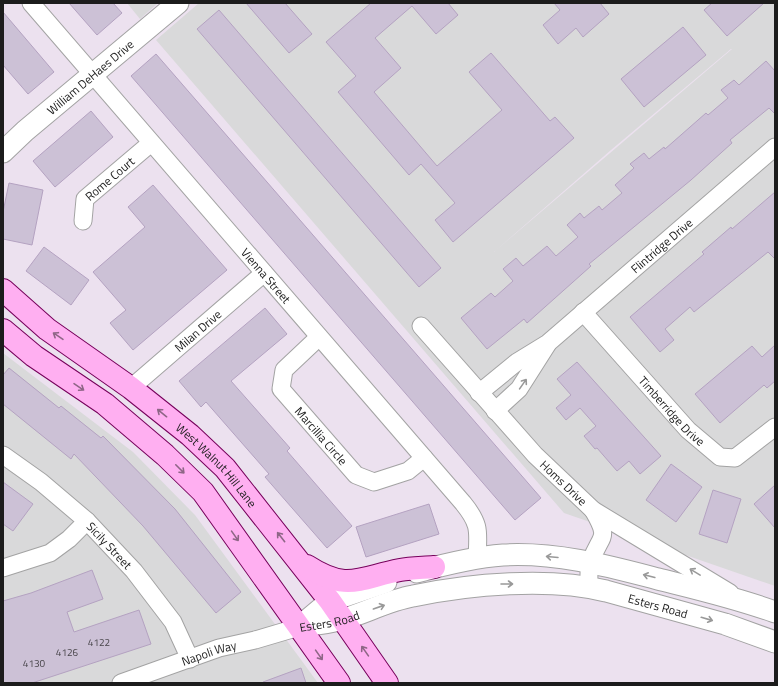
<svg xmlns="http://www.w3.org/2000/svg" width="778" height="686" viewBox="0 0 778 686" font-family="'Titillium Web',sans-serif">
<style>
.residential{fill:#d9d9da;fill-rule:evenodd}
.building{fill:#ccc1d6;stroke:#b4a2c1}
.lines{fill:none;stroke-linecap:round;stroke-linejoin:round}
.minor-casing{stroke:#a3a3a3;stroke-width:19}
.tertiary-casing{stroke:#a3a3a3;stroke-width:23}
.secondary-casing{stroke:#76005b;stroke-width:24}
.minor{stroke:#fff;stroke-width:17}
.tertiary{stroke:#fff;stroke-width:21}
.secondary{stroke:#ffaff1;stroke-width:22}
.oneway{stroke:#8e6686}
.oneway2{stroke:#999}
.labels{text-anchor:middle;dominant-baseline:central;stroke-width:3.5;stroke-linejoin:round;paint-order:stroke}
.number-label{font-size:10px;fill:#48454a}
.street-label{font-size:12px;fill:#1c1c1c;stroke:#fff}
</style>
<rect width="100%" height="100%" fill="#ece1ef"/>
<g class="residential">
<polygon points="127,3 158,3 140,19"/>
<path d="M199 3H775V586L564 513 156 40ZM731 49H732L494 252 611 150Z"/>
<polygon points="3,353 133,452 195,515 318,683 3,683"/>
</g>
<g class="building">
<polygon points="69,3 113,3 122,13 97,35"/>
<polygon points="246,3 285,3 312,34 289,53"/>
<polygon points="371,3 448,3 458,15 436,34 412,6 375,38 401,68 374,92 437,166 502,110 469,72 491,53 550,121 555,117 574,138 453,242 435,220 455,203 421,164 409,175 338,92 356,76 326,42"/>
<polygon points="554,3 600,3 609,14 583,37 576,28 558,44 543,25 560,10"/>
<polygon points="712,3 764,3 727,36 704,10"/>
<polygon points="219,10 441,268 419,287 197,29"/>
<polygon points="3,12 54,72 28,94 3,65"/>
<polygon points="683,27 706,55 644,107 621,79"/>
<polygon points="156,54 541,498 515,520 131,76"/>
<polygon points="766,61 775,71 775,114 769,108 730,140 732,143 691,180 589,264 591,266 527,323 524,319 487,349 461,318 491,293 495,297 513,281 503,269 516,258 523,266 547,246 556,256 578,237 567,225 580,213 584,218 599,206 602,210 622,193 615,185 634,168 630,164 644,153 649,159 664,147 665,149 706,113 708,115 728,98 721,90 734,80 739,85"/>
<polygon points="91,111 113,137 55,187 33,161"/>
<polygon points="9,183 43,190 32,245 3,239 3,212"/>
<polygon points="153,185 227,270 133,350 110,323 126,310 93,272 145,227 128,207"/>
<polygon points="775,192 775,259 768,252 694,312 690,307 665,329 674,340 660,352 630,317 704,254 702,252 731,227 732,229"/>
<polygon points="44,247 89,280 71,305 26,271"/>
<polygon points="265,308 287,334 231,381 290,448 287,451 352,526 327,548 265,477 269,474 206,402 201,407 179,381"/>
<polygon points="775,345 775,381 767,388 764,385 720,423 695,394 752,346 762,357"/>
<polygon points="577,362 661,456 640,474 629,461 617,471 597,448 595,449 584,436 596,426 580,408 566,420 556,408 571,395 557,379"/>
<polygon points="9,368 59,408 61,406 101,438 103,436 175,509 241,592 216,613 143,526 74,454 71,459 3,404 3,375"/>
<polygon points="671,464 702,487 676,522 646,500"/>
<polygon points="3,482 33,504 13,531 3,524"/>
<polygon points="775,485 775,528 754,504"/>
<polygon points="713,490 741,499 727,543 699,534"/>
<polygon points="429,504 439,534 366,557 356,527"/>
<polygon points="92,570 103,599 67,612 74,632 139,610 151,644 32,683 3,683 3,601 31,593"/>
<polygon points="301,668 306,683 263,683 263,682"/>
</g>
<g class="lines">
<defs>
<g id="minor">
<path id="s1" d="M31 3 463 503C481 525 478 532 477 558"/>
<path id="s2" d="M83 221 85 199 151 143"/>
<path id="s3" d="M583 312 688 430 720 457 735 458 775 427"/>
<path id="s4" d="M421 326 535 455 593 510 730 593"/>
<path id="s5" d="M319 337 284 370 281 389 356 475 374 482 408 471 424 458"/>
<path id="s6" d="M131 388 264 273"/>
<path id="s7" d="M479 393 517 362 548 343 775 147"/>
<polyline points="495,411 519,389 547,345"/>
<path id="s8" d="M3 455 41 482 87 521 134 571 173 622 190 659"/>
<polyline points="3,568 50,553 69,539 87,521"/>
<path d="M589 587C589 579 588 569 591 561 600 534 611 541 593 510"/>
<path id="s9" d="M121 683 219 648 255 640 299 627"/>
</g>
<g id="tertiary">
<path id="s10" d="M3 152 25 131 178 3"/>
<path d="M417 572C446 564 474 557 503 555 557 552 608 566 658 579 698 589 737 598 775 612"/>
<polyline points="299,627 330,601 386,582"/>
<path id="s11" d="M300 627C314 624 330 623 344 619 367 612 390 600 413 596 470 584 550 577 606 591L725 624 775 642"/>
</g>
<g id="secondary">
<path id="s12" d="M3 290 47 329 131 388 190 435 225 468 330 601 387 683"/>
<polyline points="3,330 34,356 105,404 165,455 203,492 339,683"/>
<path d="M307 566C347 592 359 578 400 570 411 568 423 568 434 567"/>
</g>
</defs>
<use href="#minor" class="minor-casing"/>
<use href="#tertiary" class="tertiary-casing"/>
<use href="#secondary" class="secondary-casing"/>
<use href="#minor" class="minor"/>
<use href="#tertiary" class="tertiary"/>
<use href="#secondary" class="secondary"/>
</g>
<defs><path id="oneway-shaft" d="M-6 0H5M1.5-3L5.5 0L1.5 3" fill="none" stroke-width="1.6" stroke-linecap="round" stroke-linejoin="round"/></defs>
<g class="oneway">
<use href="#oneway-shaft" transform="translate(58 336) rotate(-146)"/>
<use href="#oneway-shaft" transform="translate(79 387) rotate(34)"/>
<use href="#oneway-shaft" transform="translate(162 413) rotate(-141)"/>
<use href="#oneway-shaft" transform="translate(180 469) rotate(45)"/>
<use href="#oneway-shaft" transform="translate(235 536) rotate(55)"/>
<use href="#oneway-shaft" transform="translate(281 537) rotate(-128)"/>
<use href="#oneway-shaft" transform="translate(365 651) rotate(-125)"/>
<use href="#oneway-shaft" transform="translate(319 655) rotate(55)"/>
</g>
<g class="oneway2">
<use href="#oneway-shaft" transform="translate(523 384) rotate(-55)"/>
<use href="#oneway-shaft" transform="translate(552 557) rotate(-175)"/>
<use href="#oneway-shaft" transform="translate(695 572) rotate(-149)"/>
<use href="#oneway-shaft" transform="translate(649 576) rotate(-166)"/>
<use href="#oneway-shaft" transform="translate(507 584)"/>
<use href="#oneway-shaft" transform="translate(379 607) rotate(-19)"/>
<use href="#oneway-shaft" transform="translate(707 619) rotate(16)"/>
</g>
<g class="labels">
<g class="number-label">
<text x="99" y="642">4122</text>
<text x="67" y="652">4126</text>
<text x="34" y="663">4130</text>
</g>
<g class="street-label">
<text stroke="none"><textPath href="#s10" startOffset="115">William DeHaes Drive</textPath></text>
<text stroke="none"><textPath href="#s2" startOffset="54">Rome Court</textPath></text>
<text stroke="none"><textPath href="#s7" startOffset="235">Flintridge Drive</textPath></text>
<text stroke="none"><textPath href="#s1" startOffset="360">Vienna Street</textPath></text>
<text stroke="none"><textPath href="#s6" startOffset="88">Milan Drive</textPath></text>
<text stroke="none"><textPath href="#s3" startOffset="133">Timberridge Drive</textPath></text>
<text stroke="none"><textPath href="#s5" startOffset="129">Marcillia Circle</textPath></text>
<text stroke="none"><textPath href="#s12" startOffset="277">West Walnut Hill Lane</textPath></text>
<text stroke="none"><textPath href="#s4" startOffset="212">Homs Drive</textPath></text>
<text stroke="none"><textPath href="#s8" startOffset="140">Sicily Street</textPath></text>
<text stroke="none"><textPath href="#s11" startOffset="366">Esters Road</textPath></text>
<text stroke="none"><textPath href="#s11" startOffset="30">Esters Road</textPath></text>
<text stroke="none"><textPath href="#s9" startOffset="93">Napoli Way</textPath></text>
</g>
</g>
<rect width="778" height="686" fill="none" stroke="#1c1c1c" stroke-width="8"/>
</svg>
